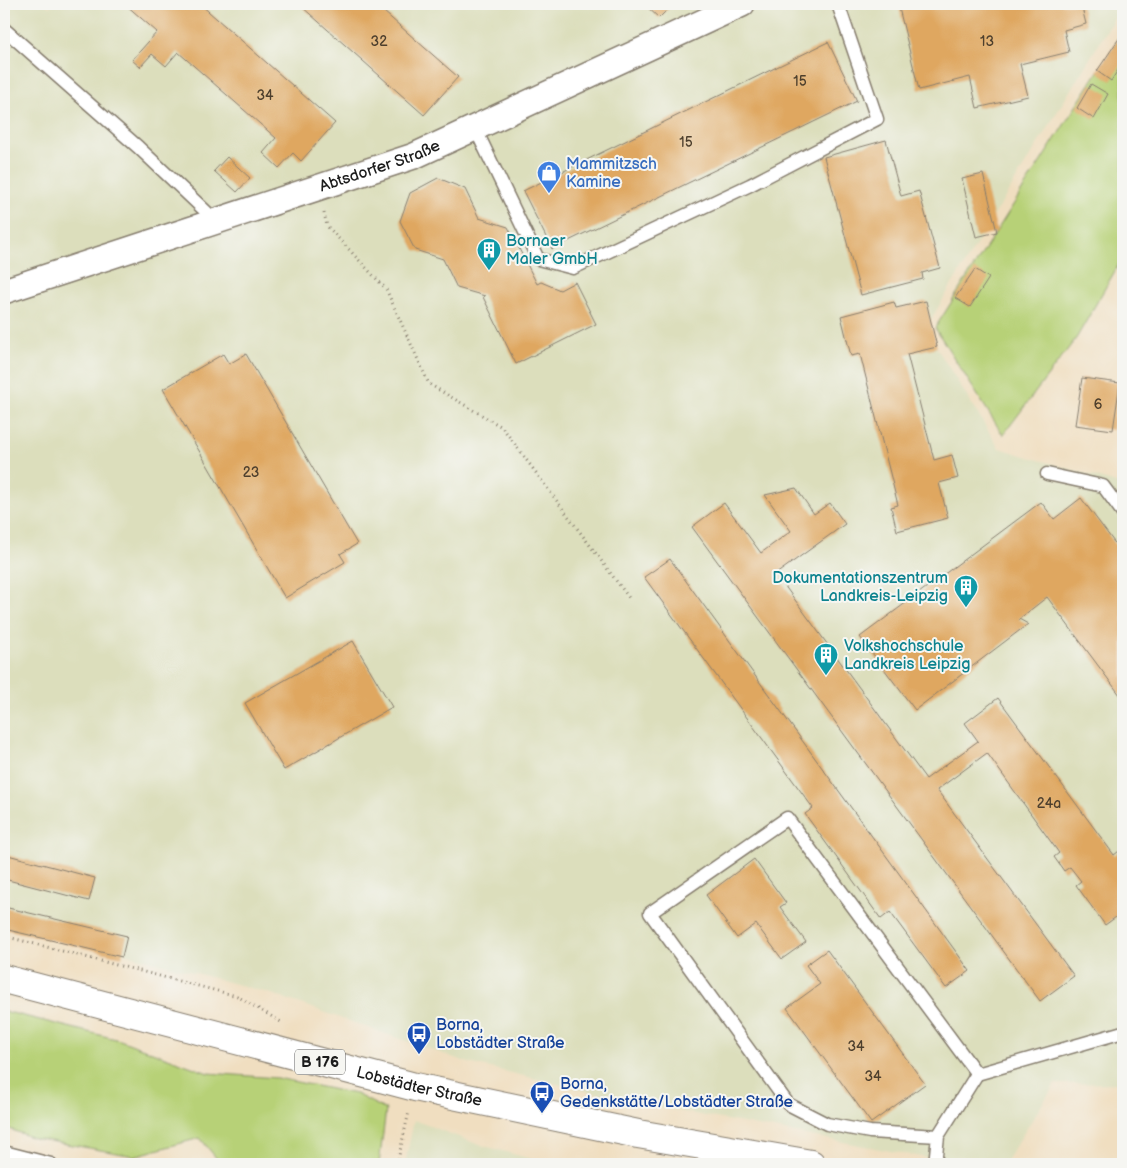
<svg xmlns="http://www.w3.org/2000/svg" width="1127" height="1168" viewBox="0 0 1127 1168" font-family="'Balsamiq Sans',sans-serif">
<style>
.built{fill:#dcdebc}
.green{fill:#b7d177;stroke:#6a764a}
.building{fill:#dfa760}
.lines{fill:none;stroke-linecap:round;stroke-linejoin:round}
.lane-casing{stroke:#867d6e;stroke-width:15}
.street-casing{stroke:#867d6e;stroke-width:28}
.primary-casing{stroke:#867d6e;stroke-width:30}
.path{stroke:#867d6e;stroke-width:3;stroke-dasharray:1 4;stroke-linecap:butt}
.lane{stroke:#fff;stroke-width:12}
.street{stroke:#fff;stroke-width:25}
.primary{stroke:#fff;stroke-width:28}
.labels{text-anchor:middle;dominant-baseline:central;stroke-width:4;stroke-linejoin:round;paint-order:stroke}
.number-label{font-size:14px;fill:#4d3f2d}
.shield{fill:#f6f6f2;stroke:#5d5d5c;stroke-width:1}
.shield-label{font-size:15px;font-weight:bold;fill:#1c1c1c}
.shop-label{font-size:16px;fill:#366cbe;stroke:#f6f6f2;text-anchor:start}
.street-label{font-size:16px;fill:#1c1c1c;stroke:#f6f6f2}
.culture-label{font-size:16px;fill:#0d838f;stroke:#f6f6f2;text-anchor:start}
.transit-label{font-size:16px;fill:#164399;stroke:#f6f6f2;text-anchor:start}
</style>
<rect width="100%" height="100%" fill="#f6f6f2"/>
<filter id="ink" filterUnits="userSpaceOnUse"><feTurbulence type="fractalNoise" baseFrequency=".02" numOctaves="2"/><feDisplacementMap in="SourceGraphic" scale="10" xChannelSelector="R" yChannelSelector="G"/><feConvolveMatrix kernelMatrix="1 2 1 2 8 2 1 2 1" color-interpolation-filters="sRGB"/></filter>
<filter id="wash" filterUnits="userSpaceOnUse"><feTurbulence type="fractalNoise" baseFrequency=".0096" numOctaves="4" result="noise"/><feDisplacementMap in="SourceGraphic" scale="20" xChannelSelector="R" yChannelSelector="G"/><feGaussianBlur stdDeviation="1.12" result="paint"/><feColorMatrix in="noise" values="0 0 0 0 0 0 0 0 0 0 0 0 0 0 0 0 0 1.4 0 .05"/><feComposite in="paint" operator="in"/></filter>
<g filter="url(#wash)">
<rect width="100%" height="100%" fill="#f0dec0"/>
<g class="built">
<polygon points="4,4 46,4 49,7 52,4 1123,4 925,329 999,448 1123,485 1123,1083 1055,1084 1004,1164 959,1164 642,1104 469,1063 272,994 4,920"/>
<polygon points="414,1120 477,1144 535,1160 568,1164 405,1164"/>
</g>
<g class="green">
<polygon points="1123,32 1123,257 1077,337 1003,435 935,328"/>
<polygon points="4,1011 120,1040 208,1073 277,1078 356,1094 386,1110 379,1164 221,1164 200,1138 134,1156 33,1138 4,1127"/>
</g>
<g id="blocks">
<g class="building">
<polygon points="125,4 200,4 335,123 301,161 293,153 279,168 263,153 276,138 178,52 166,66 152,54 140,67 132,60 157,32"/>
<polygon points="303,4 375,4 458,77 424,115 301,6"/>
<polygon points="644,4 673,4 659,18"/>
<polygon points="898,4 1081,4 1086,24 1064,30 1069,52 1020,64 1028,96 977,108 970,77 919,90"/>
<polygon points="1120,37 1123,39 1123,62 1111,81 1097,71"/>
<polygon points="828,42 857,101 552,249 523,191"/>
<polygon points="1091,84 1108,94 1094,119 1077,108"/>
<polygon points="886,140 901,196 919,191 940,268 922,273 923,279 861,295 824,157"/>
<polygon points="227,157 250,178 237,192 214,171"/>
<polygon points="983,174 997,232 976,237 962,179"/>
<polygon points="438,178 465,189 479,218 508,227 537,284 541,282 560,290 575,282 596,324 516,364 483,297 485,296 457,288 443,259 415,250 400,221 410,193"/>
<polygon points="975,269 989,278 970,307 955,298"/>
<polygon points="926,301 937,347 907,354 934,460 952,455 958,478 939,483 948,518 897,531 891,507 898,505 860,354 851,356 841,316 894,302 896,308"/>
<polygon points="223,354 229,364 246,354 357,544 340,554 345,562 285,598 163,389"/>
<polygon points="1082,378 1120,383 1113,430 1075,425"/>
<polygon points="796,488 814,514 830,503 845,524 776,574 926,779 978,741 965,723 998,698 1114,855 1123,848 1123,912 1105,925 1076,885 1081,881 1070,867 1064,871 1054,857 1059,853 987,753 937,790 1074,976 1040,1001 692,527 724,503 761,553 791,531 765,495"/>
<polygon points="1081,498 1123,554 1123,699 1047,597 1019,619 1028,624 915,710 860,637 1041,502 1054,519"/>
<polygon points="670,559 970,971 946,988 890,912 881,919 805,814 813,808 644,577"/>
<polygon points="353,641 392,707 284,770 245,703"/>
<polygon points="4,854 95,878 89,901 4,879"/>
<polygon points="754,859 786,903 780,907 806,942 782,959 756,924 737,938 706,895"/>
<polygon points="4,907 127,936 122,957 4,929"/>
<polygon points="827,950 925,1084 871,1123 787,1008 820,984 806,965"/>
</g>
</g>
</g>
<g filter="url(#ink)">
<use href="#blocks" fill-opacity="0" stroke="#867d6e" stroke-width="1"/>
<g class="lines">
<defs>
<g id="lane">
<polyline points="4,29 138,147 216,221"/>
<polyline points="475,128 538,259 573,268 750,185 877,119 838,4"/>
<polyline points="1047,474 1103,486 1123,513"/>
<polyline points="977,1074 1123,1032"/>
<polyline points="4,1152 51,1164"/>
<polyline points="935,1164 938,1136 977,1074 787,818 650,913 788,1104 827,1124 870,1132 938,1136"/>
</g>
<g id="street">
<path id="s1" d="M4 291 414 156 742 4"/>
</g>
<g id="primary">
<path id="s2" d="M4 979 415 1087 638 1134 811 1164"/>
</g>
</defs>
<use href="#lane" class="lane-casing"/>
<use href="#street" class="street-casing"/>
<use href="#primary" class="primary-casing"/>
<g class="path">
<polyline points="324,213 327,226 386,289 429,384 502,427 629,598"/>
<polyline points="4,936 237,996 281,1022"/>
<polyline points="397,1164 409,1112"/>
</g>
<use href="#lane" class="lane"/>
<use href="#street" class="street"/>
<use href="#primary" class="primary"/>
</g>
</g>
<defs>
<symbol id="shop-pin" viewBox="-11 -11 22 30"><path d="M0 17L-7.5 6A9.5 9.5 0 1 1 7.5 6Z" fill="#3f7fe0" stroke="#f6f6f2"/><path d="M-5-2.5h2.3a2.7 3.5 0 0 1 5.4 0H5L5.5 6h-11ZM-1.5-2.5h3a1.5 2.3 0 0 0-3 0Z" fill="#fff"/></symbol>
<symbol id="building-pin" viewBox="-11 -11 22 30"><path d="M0 17L-7.5 6A9.5 9.5 0 1 1 7.5 6Z" fill="#0f9aa8" stroke="#f6f6f2"/><path d="M-4-6H4V6H1V3H-1V6H-4ZM-2.5-4.3h1.7v1.8h-1.7ZM.8-4.3h1.7v1.8H.8ZM-2.5-1h1.7V.8h-1.7ZM.8-1h1.7V.8H.8Z" fill="#fff"/></symbol>
<symbol id="bus-pin" viewBox="-11 -11 22 30"><path d="M0 17L-7.5 6A9.5 9.5 0 1 1 7.5 6Z" fill="#1a4fb4" stroke="#f6f6f2"/><path d="M-5-6H5V4H4V6H2V4H-2V6H-4V4H-5ZM-3.5-4V0h7V-4ZM-3.5 1.2v1.5H-2V1.2ZM2 1.2v1.5H3.5V1.2Z" fill="#fff"/></symbol>
</defs>
<g fill-rule="evenodd">
<use href="#shop-pin" x="535" y="159" width="28" height="38"/>
<use href="#building-pin" x="475" y="236" width="28" height="38"/>
<use href="#building-pin" x="952" y="573" width="28" height="38"/>
<use href="#building-pin" x="812" y="641" width="28" height="38"/>
<use href="#bus-pin" x="405" y="1020" width="28" height="38"/>
<use href="#bus-pin" x="528" y="1079" width="28" height="38"/>
</g>
<g class="labels">
<g class="number-label">
<text x="379" y="41">32</text>
<text x="987" y="41">13</text>
<text x="800" y="81">15</text>
<text x="265" y="95">34</text>
<text x="686" y="142">15</text>
<text x="1098" y="404">6</text>
<text x="251" y="472">23</text>
<text x="1049" y="803">24a</text>
<text x="856" y="1046">34</text>
<text x="873" y="1076">34</text>
</g>
<rect class="shield" x="295" y="1049.5" width="50" height="25" rx="4"/>
<g class="shield-label">
<text x="320" y="1062">B 176</text>
</g>
<g class="shop-label">
<text x="566" y="164">Mammitzsch<tspan x="566" dy="18">Kamine</tspan></text>
</g>
<g class="street-label">
<text stroke="none"><textPath href="#s1" startOffset="396">Abtsdorfer Straße</textPath></text>
<text stroke="none"><textPath href="#s2" startOffset="429">Lobstädter Straße</textPath></text>
</g>
<g class="culture-label">
<text x="506" y="241">Bornaer<tspan x="506" dy="18">Maler GmbH</tspan></text>
<text x="948" y="578" text-anchor="end">Dokumentationszentrum<tspan x="948" dy="18">Landkreis-Leipzig</tspan></text>
<text x="844" y="646">Volkshochschule<tspan x="844" dy="18">Landkreis Leipzig</tspan></text>
</g>
<g class="transit-label">
<text x="436" y="1025">Borna,<tspan x="436" dy="18">Lobstädter Straße</tspan></text>
<text x="560" y="1084">Borna,<tspan x="560" dy="18">Gedenkstätte/Lobstädter Straße</tspan></text>
</g>
</g>
<rect width="1127" height="1168" fill="none" stroke="#f6f6f2" stroke-width="20"/>
</svg>
